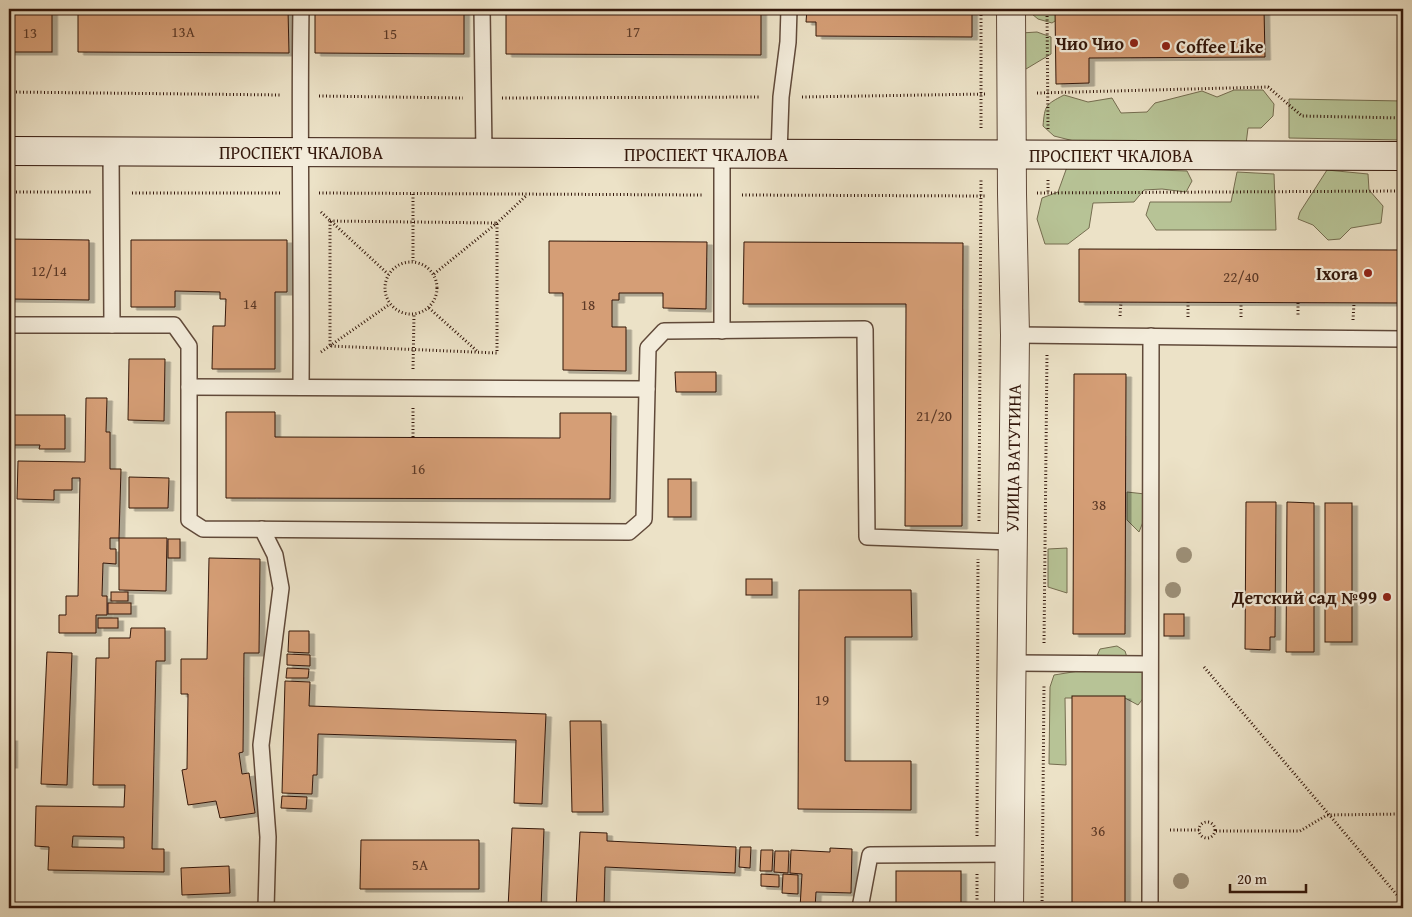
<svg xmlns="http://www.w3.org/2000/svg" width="1412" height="917" viewBox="0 0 1412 917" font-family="'Gentium Book Plus',serif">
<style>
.green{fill:#b7c396;stroke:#756d50}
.building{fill:#d59e76;stroke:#33170b;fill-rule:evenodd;filter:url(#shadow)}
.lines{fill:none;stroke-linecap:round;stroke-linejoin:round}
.lane-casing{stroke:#614a3a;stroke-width:18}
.street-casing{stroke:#614a3a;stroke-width:30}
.secondary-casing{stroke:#33170b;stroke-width:30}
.path{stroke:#33170b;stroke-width:3;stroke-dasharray:1 2.5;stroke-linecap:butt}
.lane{stroke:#f3ecdb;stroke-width:15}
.street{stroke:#f3ecdb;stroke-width:28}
.secondary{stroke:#f3ecdb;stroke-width:28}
.tree{fill:#9c8f77}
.poi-dot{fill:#8f2418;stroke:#f3ecdb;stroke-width:2}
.labels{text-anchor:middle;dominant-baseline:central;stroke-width:4.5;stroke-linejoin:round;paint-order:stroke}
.number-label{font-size:15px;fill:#5c3926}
.poi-label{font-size:18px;font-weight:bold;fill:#33170b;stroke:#f3ecdb;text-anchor:end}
.street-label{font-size:18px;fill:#33170b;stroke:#f3ecdb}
</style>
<defs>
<filter id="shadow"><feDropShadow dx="5.5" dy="3" stdDeviation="0" flood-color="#0004"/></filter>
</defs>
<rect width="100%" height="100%" fill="#ece2c7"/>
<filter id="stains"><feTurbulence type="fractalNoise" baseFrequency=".004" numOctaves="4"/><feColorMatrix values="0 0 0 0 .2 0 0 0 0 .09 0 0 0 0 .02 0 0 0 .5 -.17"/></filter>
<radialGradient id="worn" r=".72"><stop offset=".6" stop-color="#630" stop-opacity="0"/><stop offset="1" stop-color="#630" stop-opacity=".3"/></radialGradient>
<g class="green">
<polygon points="1026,9 1069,9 1067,13 1052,23 1038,19"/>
<polygon points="1037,32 1051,37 1051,54 1026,69 1019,61 1021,33"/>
<path d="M1234 90H1263L1274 104 1273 116 1261 128H1248L1246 144 1074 141 1054 136 1043 126C1045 105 1045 105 1064 95L1088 102 1112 98 1121 113 1147 112 1155 103 1202 91 1217 97Z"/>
<polygon points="1289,99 1403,101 1403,140 1289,138"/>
<polygon points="1067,167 1187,171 1192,181 1186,192 1162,189 1144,190 1134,202 1093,203 1089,228 1068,244 1045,244 1037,219 1042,198 1058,192"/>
<polygon points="1327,170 1368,174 1369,190 1383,206 1381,223 1351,228 1340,239 1328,240 1313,225 1298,219 1300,212"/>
<polygon points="1237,172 1274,174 1276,230 1156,230 1146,215 1150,202 1231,202"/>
<polygon points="1127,492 1145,494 1147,512 1139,532 1127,520"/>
<polygon points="1067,548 1067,593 1048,587 1048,549"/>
<polygon points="1117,646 1125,651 1130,667 1141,661 1156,682 1138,705 1125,698 1065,698 1066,765 1049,764 1050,687 1054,675 1091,669 1100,649"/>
</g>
<g class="building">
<polygon points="78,9 288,9 289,53 78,52"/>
<polygon points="506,9 761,9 761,55 506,54"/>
<polygon points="807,9 972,9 972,37 816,36 816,22 806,22"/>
<polygon points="1055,9 1264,9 1265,57 1089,58 1089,83 1056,84"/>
<rect x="9" y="12" width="43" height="40"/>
<polygon points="315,12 464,12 464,54 315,53"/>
<polygon points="9,239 89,240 89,300 9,299"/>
<polygon points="131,240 287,240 287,292 275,292 275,369 212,369 213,326 225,326 226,299 220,299 220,292 175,291 175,307 131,307"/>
<polygon points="549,241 707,242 706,309 663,308 663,293 619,293 619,300 612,300 612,327 626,327 626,371 563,370 563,293 549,293"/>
<polygon points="744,242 963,243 962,526 905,526 906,304 743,304"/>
<polygon points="1079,249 1403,250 1403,303 1079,302"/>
<polygon points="129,359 165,359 164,421 128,420"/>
<polygon points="675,372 716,372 716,392 676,392"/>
<polygon points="1074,374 1126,374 1125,634 1073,634"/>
<polygon points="86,398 107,398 106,432 110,432 110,469 121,469 119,538 110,538 110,549 116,549 116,564 103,563 102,596 107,596 107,615 96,615 96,633 59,633 59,615 66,615 66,596 78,596 80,478 72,478 72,490 54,490 54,500 17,499 18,461 85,462"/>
<polygon points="226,412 275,412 275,437 560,438 560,413 611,413 610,499 226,498"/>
<polygon points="9,415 65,415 65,449 39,449 40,445 9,445"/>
<polygon points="129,477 169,478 168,508 129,508"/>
<rect x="668" y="479" width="23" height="38"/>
<polygon points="1246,502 1276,502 1275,637 1270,637 1270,650 1245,649"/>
<polygon points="1287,502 1314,503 1314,652 1286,652"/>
<rect x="1325" y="503" width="27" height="139"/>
<polygon points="119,538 167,538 166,591 119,590"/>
<rect x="168" y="539" width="12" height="19"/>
<polygon points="209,558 260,559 259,653 244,653 243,752 239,753 242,774 249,773 255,813 220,818 216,801 188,805 182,770 187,769 188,694 181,694 181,659 207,659"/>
<rect x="746" y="579" width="26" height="16"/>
<polygon points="799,590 911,590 912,637 845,637 845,761 911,761 911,810 798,809"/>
<rect x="111" y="592" width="17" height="9"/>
<rect x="108" y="603" width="23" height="11"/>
<rect x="1164" y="614" width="20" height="22"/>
<rect x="98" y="618" width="20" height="10"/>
<path d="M131 628H165V661H156L152 849H164V872L48 870 49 847 35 846 36 806 124 807 125 785H93L96 658H109V638H130ZM73 836 124 837V848L72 847Z"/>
<polygon points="289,631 309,631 309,653 288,652"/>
<polygon points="47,652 72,653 67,785 41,784"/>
<polygon points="287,654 310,655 310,666 287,665"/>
<polygon points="287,668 309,669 308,678 286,678"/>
<polygon points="285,681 310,682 309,706 546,714 542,804 514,803 516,740 318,734 317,775 313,775 312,794 282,793"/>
<rect x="1072" y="696" width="53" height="212"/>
<polygon points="570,721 601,721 603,812 572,812"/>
<rect x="9" y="738" width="3" height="27"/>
<polygon points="282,796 307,797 306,809 281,808"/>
<polygon points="512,828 544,829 541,908 508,908"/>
<polygon points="580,832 607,833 607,841 736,847 735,873 605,867 604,908 576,908"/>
<polygon points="361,840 479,840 479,889 360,889"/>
<polygon points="740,847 751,847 750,868 739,867"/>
<polygon points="830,848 852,849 851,893 816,892 815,908 800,908 802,874 790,873 791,850 830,852"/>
<polygon points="761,850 773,850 772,871 760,871"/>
<polygon points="775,851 789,851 788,873 774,872"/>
<polygon points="229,866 230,893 182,895 181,868"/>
<rect x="896" y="871" width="65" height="37"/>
<polygon points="761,874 779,875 779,887 761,886"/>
<polygon points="783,874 798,875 798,894 782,893"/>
</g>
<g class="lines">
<defs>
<g id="lane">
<polyline points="482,9 484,153"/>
<polyline points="111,151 112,325 174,325 189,346 189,520 203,529 629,532 644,519 648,348 664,331 865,329 867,537 1012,542"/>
<polyline points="779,154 781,97 788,42 789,9"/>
<polyline points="9,325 112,325"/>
<polyline points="722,331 722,154"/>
<polyline points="1015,335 1403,339"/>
<polyline points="189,387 647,389"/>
<path d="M301 387C302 261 299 135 301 9"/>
<polyline points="262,529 275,555 281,588 261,745 268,837 266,908"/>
<polyline points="1012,663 1149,664"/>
<polyline points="860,908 870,855 1010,854"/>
<polyline points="1150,908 1151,336"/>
</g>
<polyline id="street" points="1009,908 1015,335 1012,194 1011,9"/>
<polyline id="secondary" points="9,151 1403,156"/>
</defs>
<use href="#lane" class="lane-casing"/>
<use href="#street" class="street-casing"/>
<use href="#secondary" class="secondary-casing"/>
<g class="path">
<polyline points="1047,9 1048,129"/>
<polyline points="9,92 281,95"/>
<polyline points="1037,93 1268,87 1302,116 1403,118"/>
<polyline points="319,96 463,98"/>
<polyline points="802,97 986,94"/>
<polyline points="502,98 761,97"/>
<polyline points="981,128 981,9"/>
<polyline points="1048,180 1048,192"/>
<polyline points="9,192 91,192"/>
<polyline points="132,193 281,193"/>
<polyline points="319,193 703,195"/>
<polyline points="1037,193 1403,191"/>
<polyline points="413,194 413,261"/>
<polyline points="742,195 986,196"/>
<polyline points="321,212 388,274"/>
<polygon points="330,221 497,223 497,353 330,346"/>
<circle cx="411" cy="288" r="26"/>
<polyline points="434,274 497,223 527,195"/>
<polyline points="1188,302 1188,317"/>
<polyline points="1298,303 1298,317"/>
<polyline points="429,308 477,351"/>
<polyline points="1120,316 1121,302"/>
<polyline points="1241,317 1241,302"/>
<polyline points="1353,320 1354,303"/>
<polyline points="321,352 390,304"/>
<polyline points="413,369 414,315"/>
<polyline points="413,408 413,438"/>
<polyline points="979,521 981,179"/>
<polyline points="1044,643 1047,354"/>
<polyline points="1204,667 1403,902"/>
<circle cx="1207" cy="830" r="8"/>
<polyline points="1170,830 1200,830"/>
<polyline points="1216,831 1300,831 1327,815 1403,814"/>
<polyline points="977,836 978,559"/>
<polyline points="977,874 977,908"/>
<polyline points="1042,908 1044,684"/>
</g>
<use href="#lane" class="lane"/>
<use href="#street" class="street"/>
<use href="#secondary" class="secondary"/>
</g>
<g class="tree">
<circle cx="1184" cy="555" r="8"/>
<circle cx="1173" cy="590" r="8"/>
<circle cx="1181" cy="881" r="8"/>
</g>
<g class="poi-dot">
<circle cx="1134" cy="43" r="5"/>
<circle cx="1166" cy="46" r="5"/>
<circle cx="1368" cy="273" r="5"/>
<circle cx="1387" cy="597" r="5"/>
</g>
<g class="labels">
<g class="number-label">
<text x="183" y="31">13А</text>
<text x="633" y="31">17</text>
<text x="30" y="32">13</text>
<text x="390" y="33">15</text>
<text x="49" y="270">12/14</text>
<text x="1241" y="276">22/40</text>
<text x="250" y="303">14</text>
<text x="588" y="304">18</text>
<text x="934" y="415">21/20</text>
<text x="418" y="468">16</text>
<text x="1099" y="504">38</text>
<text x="822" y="699">19</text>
<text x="1098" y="830">36</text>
<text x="420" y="864">5А</text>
</g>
<g class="poi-label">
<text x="1124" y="43">Чио Чио</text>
<text x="1176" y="46" text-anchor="start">Coffee Like</text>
<text x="1358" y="273">Ixora</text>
<text x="1377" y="597">Детский сад №99</text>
</g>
<g class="street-label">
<text x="301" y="152">ПРОСПЕКТ ЧКАЛОВА</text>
<text x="706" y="154">ПРОСПЕКТ ЧКАЛОВА</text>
<text x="1111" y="155">ПРОСПЕКТ ЧКАЛОВА</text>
<text transform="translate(1013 458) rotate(-89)">УЛИЦА ВАТУТИНА</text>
</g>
</g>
<rect width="1412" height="917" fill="none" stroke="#ece2c7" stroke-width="30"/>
<rect x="10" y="10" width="1392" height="897" fill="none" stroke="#33170b" stroke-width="2.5"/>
<rect x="15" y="15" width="1382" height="887" fill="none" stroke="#33170b"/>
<path d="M1230 884v8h76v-8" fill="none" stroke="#33170b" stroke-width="2.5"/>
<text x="1237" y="884" font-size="15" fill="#33170b" stroke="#f3ecdb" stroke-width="4" paint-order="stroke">20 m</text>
<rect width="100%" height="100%" filter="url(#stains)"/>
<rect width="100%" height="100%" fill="url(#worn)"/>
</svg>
